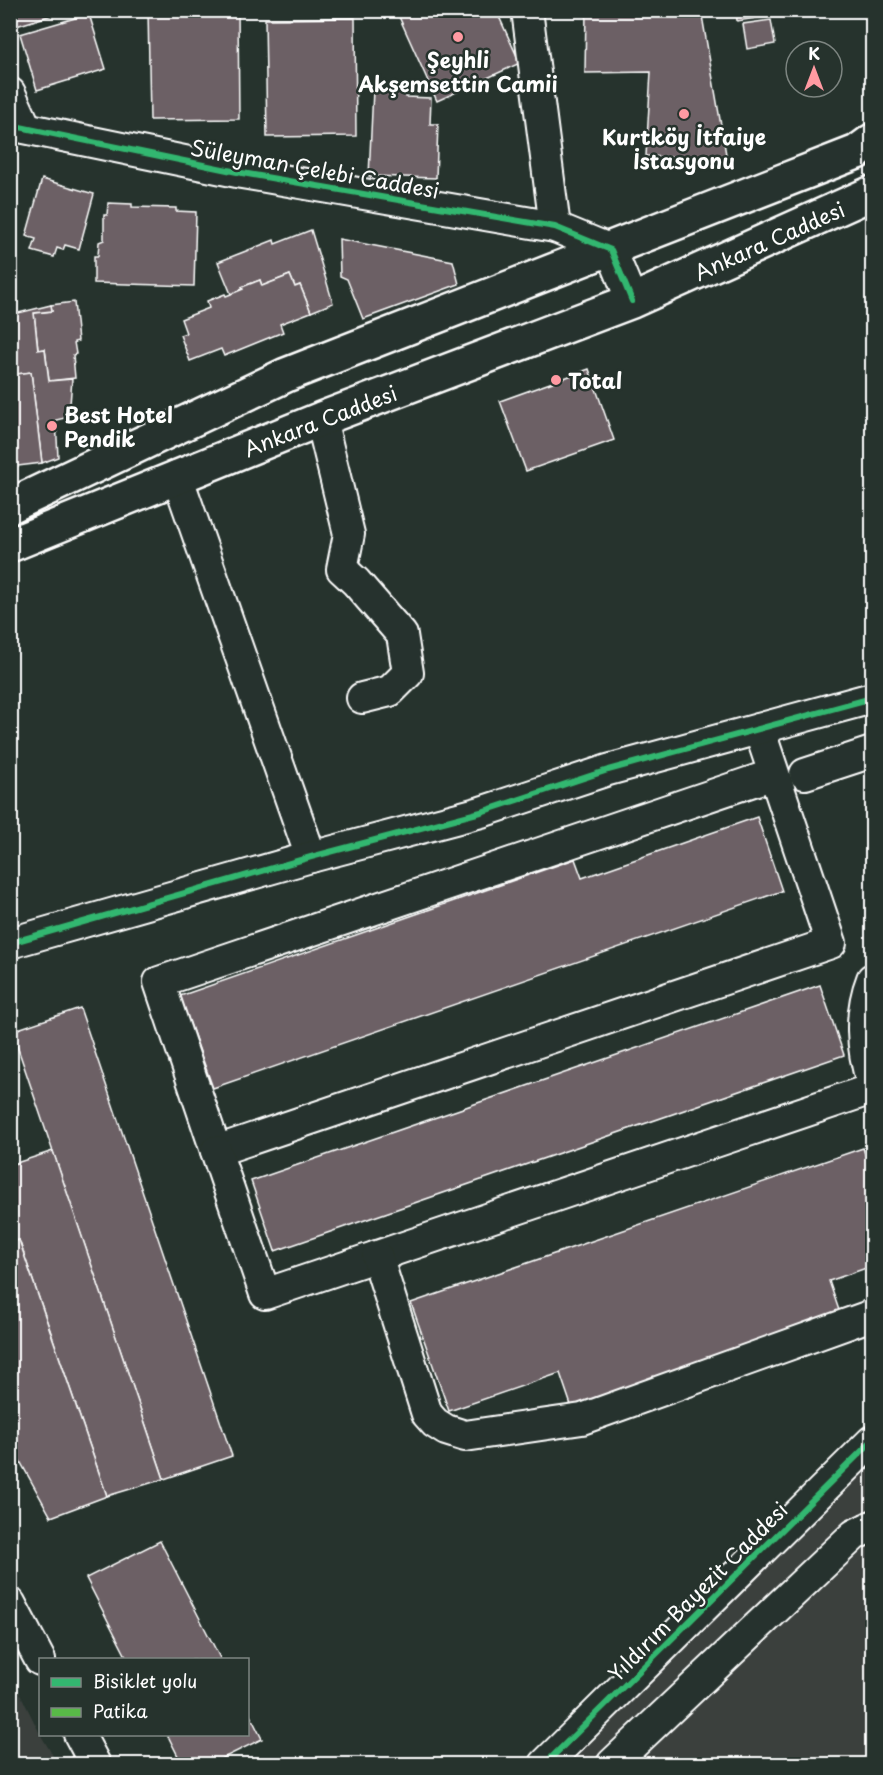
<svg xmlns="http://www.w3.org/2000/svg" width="883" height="1775" viewBox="0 0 883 1775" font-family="'Playpen Sans',sans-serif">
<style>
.built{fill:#3b413e}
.building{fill:#6c6165;stroke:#fff;stroke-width:1.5}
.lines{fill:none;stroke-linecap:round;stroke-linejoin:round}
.minor-casing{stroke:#fff;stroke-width:34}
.major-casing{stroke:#fff;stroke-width:38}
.minor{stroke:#26332d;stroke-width:30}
.major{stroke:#26332d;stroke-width:33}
.quiet{stroke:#58b947;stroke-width:4.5;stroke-dasharray:9 4.5;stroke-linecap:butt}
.cycleway-casing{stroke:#26332d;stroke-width:10}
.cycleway{stroke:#33b770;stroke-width:6}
.poi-dot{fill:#ff9aa2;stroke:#26332d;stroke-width:2}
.labels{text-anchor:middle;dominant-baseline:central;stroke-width:5;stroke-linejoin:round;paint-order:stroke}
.poi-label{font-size:21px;font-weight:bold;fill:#fff;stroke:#26332d}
.street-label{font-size:21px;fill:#fff;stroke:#26332d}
</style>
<rect width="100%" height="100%" fill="#26332d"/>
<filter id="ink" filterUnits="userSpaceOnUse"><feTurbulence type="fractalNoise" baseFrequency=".0167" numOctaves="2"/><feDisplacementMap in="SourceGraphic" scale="12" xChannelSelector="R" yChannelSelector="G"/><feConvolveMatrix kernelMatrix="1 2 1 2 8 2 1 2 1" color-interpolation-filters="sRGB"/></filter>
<g filter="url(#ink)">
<g class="built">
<polygon points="872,1430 872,1764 554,1764"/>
<polygon points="11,1675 40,1734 58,1764 11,1764"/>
</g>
<g class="building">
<polygon points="10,10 68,10 10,28"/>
<polygon points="148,10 238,10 239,119 150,120"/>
<polygon points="396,10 496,10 520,63 437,101"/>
<polygon points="586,10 701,10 727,160 646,156 651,72 585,73"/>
<polygon points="736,10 770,10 771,16 737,21"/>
<polygon points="89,14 106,69 37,90 20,34"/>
<polygon points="355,18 356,136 267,137 265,19"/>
<polygon points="771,20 775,44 747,49 743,24"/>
<polygon points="373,90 406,92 406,97 431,98 430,124 438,124 436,178 369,176"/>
<polygon points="42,179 94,194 79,249 65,245 63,250 57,248 54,257 32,251 36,239 26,236"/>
<polygon points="108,203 132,204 132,207 176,208 176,211 196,212 194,286 94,283 94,256 98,256 99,242 104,240 104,215 107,215"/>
<polygon points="311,230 333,303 311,312 300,285 295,287 290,275 262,286 260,280 242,287 243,289 231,294 218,262 274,240 275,244"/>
<polygon points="339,239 453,261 459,284 363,319 347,279 340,276"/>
<polygon points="290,275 295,287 300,285 311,312 280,324 283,332 224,356 221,349 190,361 180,335 186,333 181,319 209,308 207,301 225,294 226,296 231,294 243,289 242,287 260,280 262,286"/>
<polygon points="74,302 78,341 74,342 76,354 73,355 75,378 49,381 45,349 38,350 34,313 52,311 51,305"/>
<polygon points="51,305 52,311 34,313 38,350 45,349 49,381 72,379 69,417 56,420 58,457 42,463 31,372 10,375 10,315"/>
<polygon points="589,369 614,440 526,471 500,401"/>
<polygon points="31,372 42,463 10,467 10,375"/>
<polygon points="757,817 782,891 213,1088 180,996 575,859 582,878"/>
<polygon points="820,985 844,1055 275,1251 251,1181"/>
<polygon points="80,1008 232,1456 164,1479 12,1031"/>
<polygon points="863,1148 872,1174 872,1266 829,1281 843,1322 574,1414 560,1373 449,1411 411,1303"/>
<polygon points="53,1151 164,1479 107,1496 19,1240 10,1243 10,1165"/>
<polygon points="19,1240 107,1496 51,1517 10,1443 10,1243"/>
<polygon points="160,1541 221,1660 128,1660 86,1578"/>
<polygon points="248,1711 262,1739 211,1764 182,1764 167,1734 248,1734"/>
</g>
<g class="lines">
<defs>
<g id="minor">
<polyline points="527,10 555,227"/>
<polyline points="10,93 26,128"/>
<polyline points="10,125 242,173 555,227 611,250 632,301"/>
<polyline points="321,419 349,534 342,569 356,582 402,635 408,673 390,691 362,698"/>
<polyline points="177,476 311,857"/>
<polyline points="759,729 831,943 216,1151 159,982 774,774"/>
<polyline points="805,774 872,752"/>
<polyline points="10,943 311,857 481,812 608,770 872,698"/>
<path d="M872 979C859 1012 861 1049 872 1082"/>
<polyline points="216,1151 265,1294 872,1089"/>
<polyline points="377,1256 427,1414 435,1423 446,1430 465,1436 582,1419 872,1315"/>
<polyline points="10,1603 40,1660"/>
<polyline points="79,1734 95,1764"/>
<polyline points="545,1764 872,1441"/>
<polyline points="612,1764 854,1535 872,1526"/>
</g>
<g id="major">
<polyline points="10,506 286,375 857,152 872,141"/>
<polyline points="10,545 321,419 632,301 872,193"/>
</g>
</defs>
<use href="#minor" class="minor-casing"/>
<use href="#major" class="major-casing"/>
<use href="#minor" class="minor"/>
<use href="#major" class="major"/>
<polyline class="quiet" points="527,11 528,10"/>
<defs>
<g id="cycleway">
<polyline points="10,125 242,173 555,227 611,250 632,301"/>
<polyline points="10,943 311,857 481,812 608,770 872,698"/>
<polyline points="545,1764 872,1441"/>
</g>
</defs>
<use href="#cycleway" class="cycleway-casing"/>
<use href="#cycleway" class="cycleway"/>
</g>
</g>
<g class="poi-dot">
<circle cx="458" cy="37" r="6"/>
<circle cx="684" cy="114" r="6"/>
<circle cx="556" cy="380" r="6"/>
<circle cx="52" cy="426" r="6"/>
</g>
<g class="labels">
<g class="poi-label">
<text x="458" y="59">Şeyhli<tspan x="458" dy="24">Akşemsettin Camii</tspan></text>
<text x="684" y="136">Kurtköy İtfaiye<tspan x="684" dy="24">İstasyonu</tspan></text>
<text x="568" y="380" text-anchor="start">Total</text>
<text x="64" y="414" text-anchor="start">Best Hotel<tspan x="64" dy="24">Pendik</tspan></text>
</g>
<g class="street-label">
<text transform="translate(315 168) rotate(10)">Süleyman Çelebi Caddesi</text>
<text transform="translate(769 240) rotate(-24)">Ankara Caddesi</text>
<text transform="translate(320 420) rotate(-21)">Ankara Caddesi</text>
<text transform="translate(697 1591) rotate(-45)">Yıldırım Bayezit Caddesi</text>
</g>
</g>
<rect width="883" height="1775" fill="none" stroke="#26332d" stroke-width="36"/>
<rect x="18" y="18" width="847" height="1739" fill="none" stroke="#fff" stroke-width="2" filter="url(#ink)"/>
<rect x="39" y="1658" width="210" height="78" fill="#26332d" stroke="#7d8581" stroke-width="1.5"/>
<rect x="51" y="1678" width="30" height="9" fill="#33b770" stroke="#7d8581" stroke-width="1.5"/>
<text x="93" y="1688" font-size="18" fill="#ffffff">Bisiklet yolu</text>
<rect x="51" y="1708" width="30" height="9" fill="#58b947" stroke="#7d8581" stroke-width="1.5"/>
<text x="93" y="1718" font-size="18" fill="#ffffff">Patika</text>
<g transform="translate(814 69)"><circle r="28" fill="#26332d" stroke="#7d8581" stroke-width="1.5"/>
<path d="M0-4.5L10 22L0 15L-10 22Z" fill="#ff9aa2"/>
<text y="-9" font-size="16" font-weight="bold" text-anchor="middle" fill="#ffffff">K</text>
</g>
</svg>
